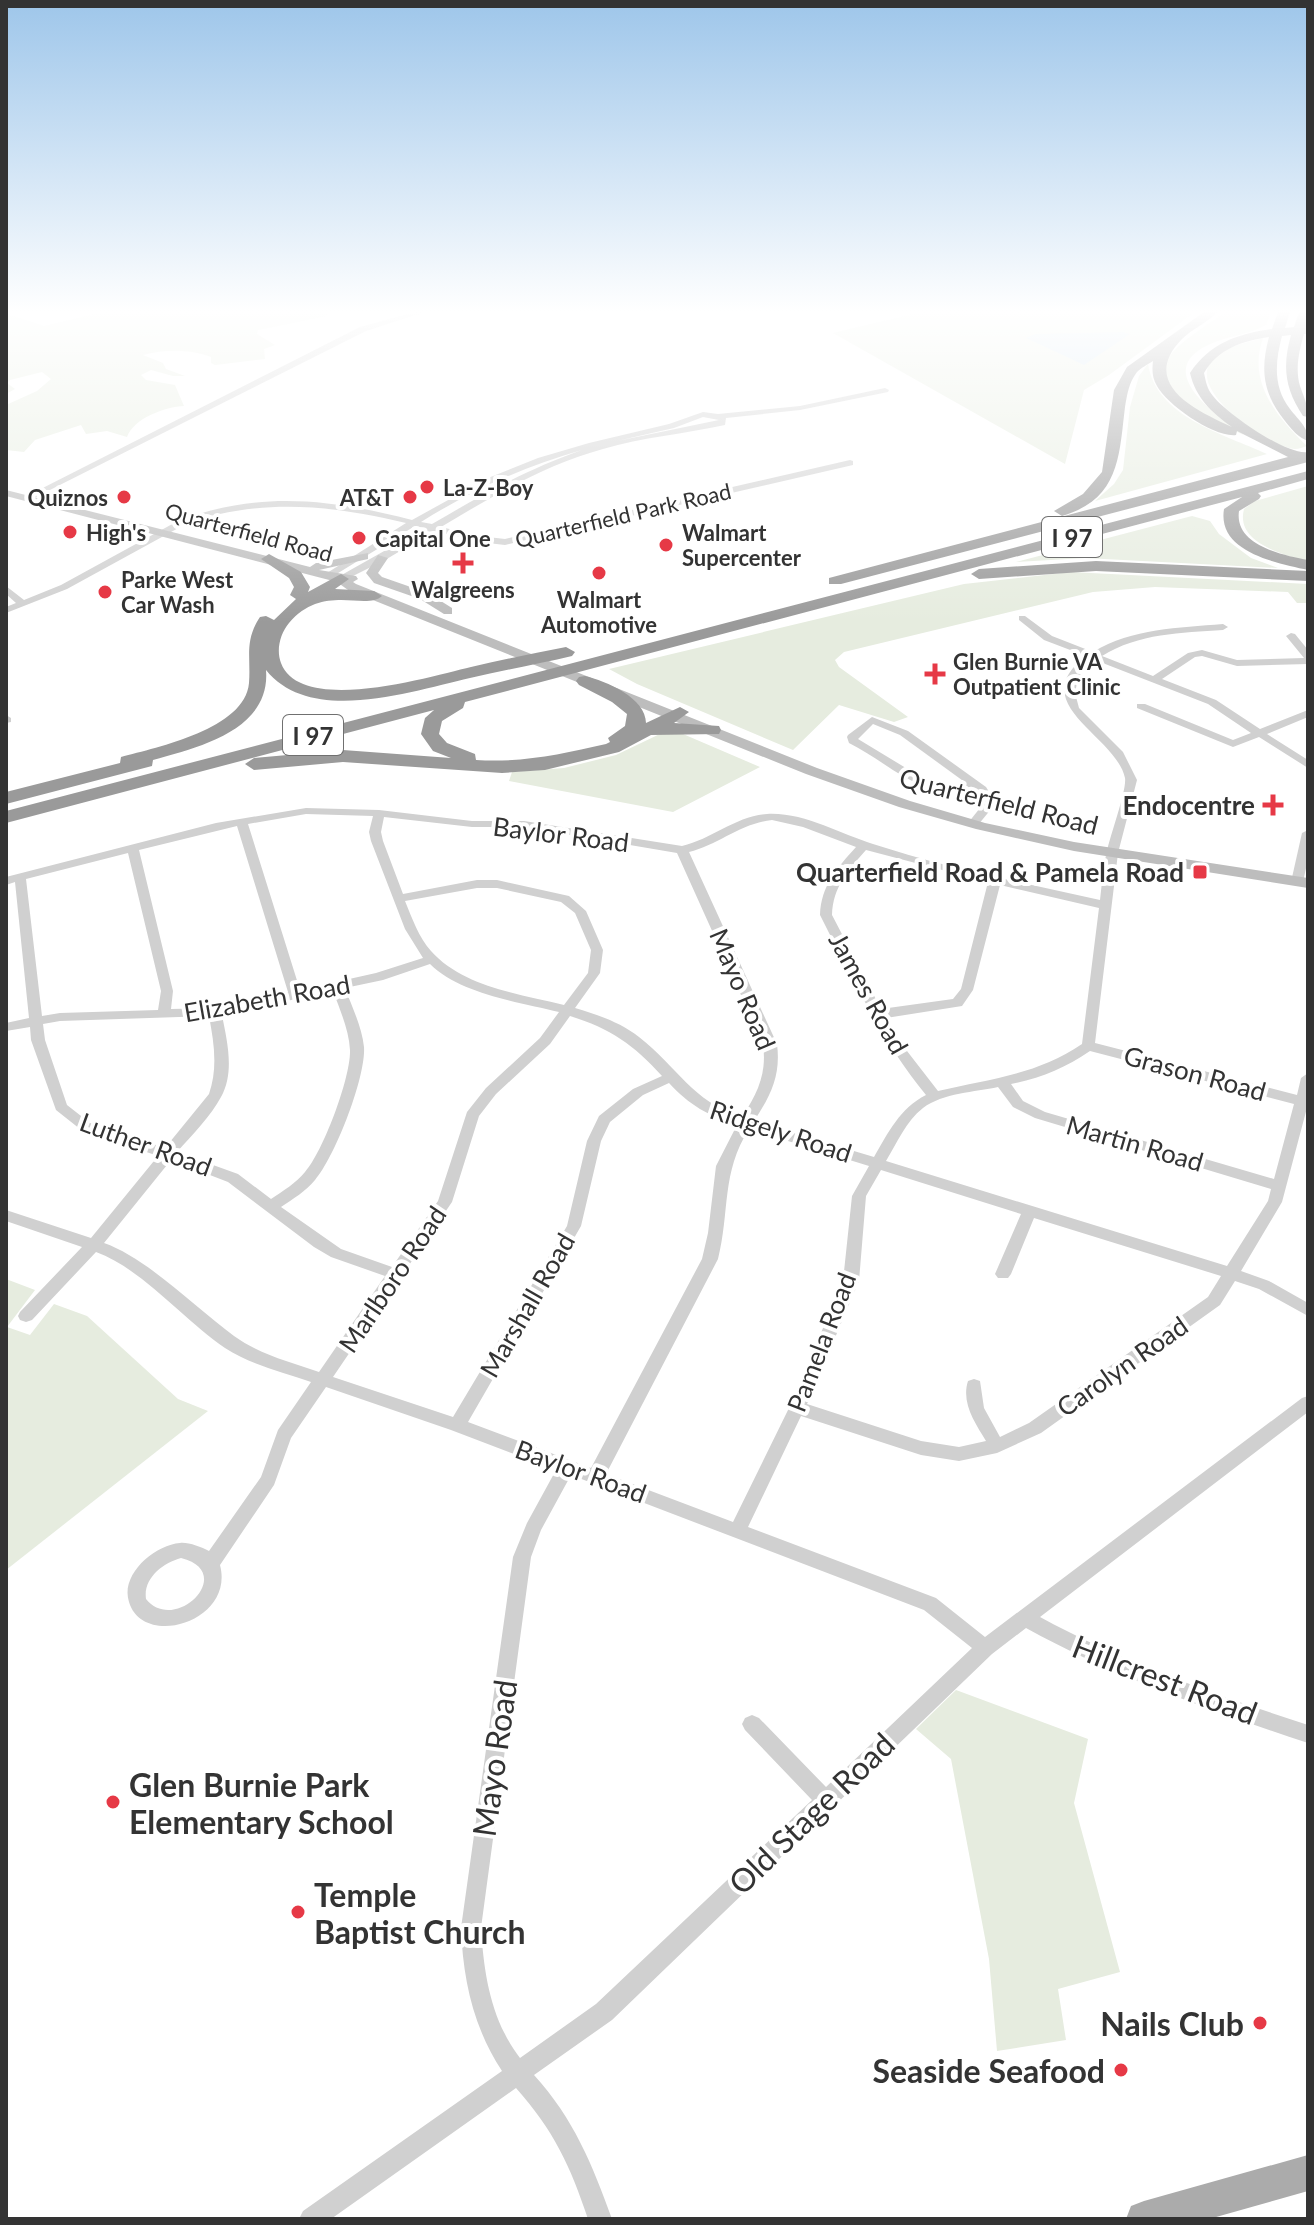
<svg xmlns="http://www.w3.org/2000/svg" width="1314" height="2225" viewBox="0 0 1314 2225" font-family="Lato,sans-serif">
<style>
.green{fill:#e6ecdf}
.water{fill:#cfe2ee}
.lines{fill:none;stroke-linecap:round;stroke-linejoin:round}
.minor{fill:#d0d0d0;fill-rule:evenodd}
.secondary{fill:#bdbdbd;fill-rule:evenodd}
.primary{fill:#ababab;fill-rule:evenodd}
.motorway{fill:#9a9a9a;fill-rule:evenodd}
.poi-dot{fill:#e63946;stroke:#fff;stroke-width:3}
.labels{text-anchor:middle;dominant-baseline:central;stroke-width:8;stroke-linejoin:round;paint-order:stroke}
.far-poi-label{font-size:22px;font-weight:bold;fill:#333;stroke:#fff;text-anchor:start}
.far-street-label{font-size:22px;fill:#333;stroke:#fff}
.shield{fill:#fff;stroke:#707070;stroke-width:2}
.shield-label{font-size:24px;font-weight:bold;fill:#333}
.street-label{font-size:26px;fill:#333;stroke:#fff}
.poi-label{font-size:26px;font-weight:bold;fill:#333;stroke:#fff;text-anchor:end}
.near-street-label{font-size:32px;fill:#333;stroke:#fff}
.near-poi-label{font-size:32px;font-weight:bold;fill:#333;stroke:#fff;text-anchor:start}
</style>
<rect width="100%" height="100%" fill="#fff"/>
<g class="green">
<path d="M102 312H325L328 316 258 330 257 334 275 345 264 349 265 359 215 365 211 363V357C191 349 164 349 143 355L163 363 166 369 185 376H173L151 370 141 375 146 380 175 385 184 406C165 407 134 418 127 437L107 431 86 434 81 425 35 440 24 452 6 450V405L37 391 51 379 42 372 10 380 7 383 15 389 6 394V313L44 326Z"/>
<polygon points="921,312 1195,312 1109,375 1084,390 1065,464 833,333"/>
<path d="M1225 312H1271L1266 325C1249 335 1226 336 1208 345 1151 372 1219 417 1244 435 1220 424 1155 395 1167 361 1172 346 1212 322 1225 312Z"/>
<path d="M1263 338C1247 382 1277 417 1307 446 1303 447 1299 449 1295 449 1270 448 1185 391 1212 360 1224 346 1246 343 1263 338Z"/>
<path d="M1148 364C1156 417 1224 434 1267 454L1095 501 1114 484 1123 470 1130 407 1139 376Z"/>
<path d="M1308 486V562C1283 554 1235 543 1244 509L1255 501Z"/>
<polygon points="1192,516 1210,521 1219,534 1251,558 1278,568 1085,558 1016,562"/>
<polygon points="1071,572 1308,584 1308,603 1297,603 1288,592 1155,587 1093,592 844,652 835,660 839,667 908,717 894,722 839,705 793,750 637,684 609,669 964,584"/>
<polygon points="664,732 683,734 760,767 673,812 509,781 512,772 564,768 616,755"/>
<polygon points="6,1279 35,1290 7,1327 30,1335 54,1304 87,1316 178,1399 208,1411 6,1570"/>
<polygon points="956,1690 1088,1739 1074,1803 1120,1972 1058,1989 1066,2040 997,2051 989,1959 951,1759 916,1729"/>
</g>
<polygon class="water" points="1123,332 1130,334 1084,365 1026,338 1035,334"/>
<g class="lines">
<g class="minor">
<polygon points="415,312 425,312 366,331 30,500 23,498 360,327"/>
<path d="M885 388 889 390 888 392 800 410 726 418 725 425C685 434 642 437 603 449 544 465 493 496 441 527L479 536 505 539 850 460 853 461V465L505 545 479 542 434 531 385 560 341 582 338 581V577L425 528 415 526 330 578 325 575 327 573 406 523C332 505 255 497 182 526L67 589 6 613V607L16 603 6 594V586L24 600 61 585 176 522C256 490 331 499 412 520L488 478 538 458 589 443 669 424 703 412 718 414 800 406ZM703 417 719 420 617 441 674 428ZM582 450C527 469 482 495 432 524L421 522C472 490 525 466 582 450Z"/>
<path d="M1019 616H1025L1052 636 1093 652C1133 628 1178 628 1223 624L1228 627 1223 630C1181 633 1139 633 1102 656L1153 676 1188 653 1202 650 1237 660 1304 658 1286 636 1291 633 1295 634 1308 650V664L1237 666 1202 656 1195 657 1162 679 1216 700 1260 729 1308 710V717L1267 734 1308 760V768L1259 737 1233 747 1137 708V704H1145L1233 740 1251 733 1208 704 1095 660 1078 678 1075 693 1079 708 1123 752 1137 780 1118 853 1095 1043 1297 1095 1301 1078 1308 1073V1104L1282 1202 1241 1271 1269 1281 1308 1303V1316L1259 1289 1235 1281 1220 1305 1041 1433 997 1453 959 1461 921 1455 801 1416 748 1527 936 1598 985 1637 1302 1398 1308 1396V1412L1040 1617C1125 1663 1216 1695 1308 1725V1743C1212 1711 1115 1677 1026 1628L992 1654 612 2020 534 2075C574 2119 592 2164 612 2219H588C570 2165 554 2131 516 2088L331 2219H299L303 2211 502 2071C473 2027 463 1979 461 1928L513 1557 527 1523 556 1470 451 1430 326 1387 291 1438 274 1485 220 1565C235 1622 143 1649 129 1602 120 1575 154 1545 180 1543 188 1542 201 1547 209 1551L261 1477 278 1430 311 1382C282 1372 251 1365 225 1348 185 1321 141 1268 96 1252L32 1320 26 1322 20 1320 18 1316 20 1312 82 1247 6 1221V1210L91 1238 158 1156 80 1129 56 1110 31 1040 30 1027 6 1031V1023L29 1018 15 882 6 885V877L216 823 306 808 379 810 472 821H524L682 846C712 839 736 816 767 814 804 812 840 834 873 844 947 868 1024 883 1100 900 1102 884 1103 867 1107 851 1110 836 1127 790 1125 778 1116 735 1023 704 1086 656L1044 640 1019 620ZM306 814 373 816 369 832 371 841 405 929 423 958 376 973 300 990 248 824ZM384 817 472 827H524L677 853 763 1044C767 1073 758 1093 742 1117 691 1101 678 1067 639 1037 620 1022 598 1015 575 1008L600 973 603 950 586 911 569 896 497 880H477L403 894 383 841 381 832ZM772 820 803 827 856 847C837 868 821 886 820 915 852 978 881 1040 926 1095 900 1108 888 1133 874 1157L754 1121C771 1095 781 1075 777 1044L689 852C718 845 741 823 772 820ZM237 826 288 992 215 1008 171 1009 173 991 139 850ZM866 850 988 882 961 989 953 999 881 1009 832 915C833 887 848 870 866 850ZM128 853 161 991 158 1010 60 1013 42 1016 26 879ZM1000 885 1099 908 1082 1044C1036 1075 990 1079 938 1091L907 1051 886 1018 962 1006 973 990ZM477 888H497L561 902 575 913 591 950 588 973 564 1005C520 994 463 987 431 951 419 938 412 918 405 901ZM430 964C460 994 519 1002 559 1012L540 1038 486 1088 467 1112 438 1201 392 1267 341 1249 281 1207C293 1199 306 1191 315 1180 335 1157 366 1077 364 1047 362 1027 352 1007 345 988L383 980ZM333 991C340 1010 349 1030 350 1050 351 1077 323 1152 305 1172 296 1183 283 1191 271 1199L238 1174 177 1152C192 1135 211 1116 221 1097 235 1072 227 1041 222 1015ZM209 1016C214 1043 218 1068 209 1094L165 1148 90 1123 67 1105 45 1040 43 1024 60 1021ZM570 1016C611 1029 633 1044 662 1076L633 1089 599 1116 587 1141 567 1226 453 1417 333 1377 452 1202 479 1116 496 1094 550 1044ZM1090 1051 1294 1104 1274 1179 1045 1112 1023 1101 1011 1084C1041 1078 1065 1068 1090 1051ZM669 1083C689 1105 709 1116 737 1125L716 1166 708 1233 702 1259 591 1468 468 1422 581 1226 601 1141 610 1122 643 1095ZM998 1087 1013 1107 1035 1118 1271 1189 1268 1201 1227 1266 886 1161C897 1143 906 1121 923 1108 943 1093 975 1092 998 1087ZM749 1129 869 1166 852 1196 843 1281 789 1408 733 1522 606 1474 718 1259C730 1212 721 1173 749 1129ZM171 1160 228 1182 314 1247 331 1257 385 1276 319 1372C290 1362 259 1354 234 1336 196 1308 147 1258 104 1243ZM881 1170 1021 1214 995 1274 998 1278H1008L1011 1274 1034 1218 1221 1276 1208 1297 1029 1423 1000 1437 984 1408 980 1381 974 1379 968 1381C961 1403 975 1423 986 1441L959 1447 921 1441 807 1404 859 1281 866 1196ZM571 1475 924 1610 972 1648 826 1787 759 1718 752 1715 745 1718 742 1724 745 1730 812 1800 596 2004 520 2058C491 2020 484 1975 481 1928L531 1557 541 1530ZM181 1558C238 1572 175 1635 146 1599 143 1578 163 1563 181 1558Z"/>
<polygon points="6,715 11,718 11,722 6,723"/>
<path d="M872 717 908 731 986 787 996 803 978 825 974 826 968 823 984 803 973 788C920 801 893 765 849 743L847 737 848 735ZM873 724 900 735 966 783 940 785 929 782 858 739Z"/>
<polygon points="1308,830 1308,859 1303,882 1297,886 1291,882 1302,833"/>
</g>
<g class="secondary">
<polygon points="6,490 310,567 316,563 368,553 368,559 319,570 356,576 358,579 353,582 356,584 817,768 910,801 985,823 1074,842 1308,878 1308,888 1074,851 976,829 899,807 806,774 348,590 337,582 6,496"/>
<polygon points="378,555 388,558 378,573 382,577 428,593 452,608 452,614 444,614 420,599 374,583 366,573"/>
</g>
<polygon class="primary" points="1308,2155 1308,2191 1209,2219 1126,2219 1131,2206 1144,2201"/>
<g class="motorway">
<path d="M1204 312H1217C1207 323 1192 329 1182 339 1139 383 1194 410 1232 427 1211 412 1196 398 1190 373 1210 343 1237 334 1272 329L1278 312H1290L1285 328 1294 327 1299 312H1308V334H1304C1299 351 1295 369 1300 386 1304 398 1308 404 1308 417L1303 416C1285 389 1282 367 1291 335L1282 336C1275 362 1273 387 1290 409 1299 421 1308 426 1308 441 1299 438 1291 429 1285 421 1263 394 1260 370 1269 337 1242 341 1218 349 1204 373 1206 382 1207 389 1213 396 1226 413 1287 456 1308 452V462L841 584H829V578L1288 457 1237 431 1236 435C1215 438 1167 405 1157 386 1152 378 1152 370 1153 361 1148 364 1141 368 1137 372 1129 382 1127 395 1125 407 1119 456 1120 499 1062 516L1054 511 1083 494 1102 472 1114 390 1127 367Z"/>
<path d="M1308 471V479L1258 493 1261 496 1259 499 1239 511C1234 545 1282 555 1308 560V570C1276 563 1217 552 1224 509L1242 497 465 702 463 708 442 721 439 734 447 743 475 754 476 760C522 763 562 754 606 744L610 742 608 738 625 726 627 714 612 702 579 685 576 681 579 677 585 676C606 681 646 698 646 723L680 707 689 712 674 723 719 726 721 730 719 734 651 735 619 752 545 770 502 773 343 762 254 770 245 764 254 758 343 750 451 758 433 751 421 734 425 718 434 710 6 823V811Z"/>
<path d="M269 554 301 572 310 587 308 592 341 574 349 579 335 589 374 591 382 596C366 611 323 583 289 623 280 634 276 650 281 663 301 716 432 676 471 667 502 660 534 653 566 647L575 652 572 656C538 664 504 670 470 678 412 691 311 726 266 670 271 730 199 747 153 760L152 766 6 804V792L120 763 121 757C158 747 245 729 249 683 251 657 244 641 260 617L266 616 274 620 296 599 290 595 294 587 289 578 261 559Z"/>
<polygon points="1096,561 1308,571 1308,581 1096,571 979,579 971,574 979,569"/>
</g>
</g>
<linearGradient id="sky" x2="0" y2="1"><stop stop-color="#9ec6ea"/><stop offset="0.5" stop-color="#fff"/><stop offset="1" stop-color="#fff" stop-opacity="0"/></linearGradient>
<rect width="1314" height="623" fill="url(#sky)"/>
<g class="poi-dot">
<circle cx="427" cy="487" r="8"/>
<circle cx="124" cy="497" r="8"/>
<circle cx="410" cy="497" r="8"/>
<circle cx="70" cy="532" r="8"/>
<circle cx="359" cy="538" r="8"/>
<circle cx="666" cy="545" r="8"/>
<path d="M459 551h8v8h8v8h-8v8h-8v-8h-8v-8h8z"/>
<circle cx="599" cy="573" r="8"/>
<circle cx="105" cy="592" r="8"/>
<path d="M931 662h8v8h8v8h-8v8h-8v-8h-8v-8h8z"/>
<path d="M1269 793h8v8h8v8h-8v8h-8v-8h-8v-8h8z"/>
<rect x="1192" y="864" width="16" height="16" rx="4"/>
<circle cx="113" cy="1802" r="8"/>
<circle cx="298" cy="1912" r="8"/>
<circle cx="1260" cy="2023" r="8"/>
<circle cx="1121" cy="2070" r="8"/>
</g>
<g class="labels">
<g class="far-poi-label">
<text x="443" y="487">La-Z-Boy</text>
<text x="108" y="497" text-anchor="end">Quiznos</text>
<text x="394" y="497" text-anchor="end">AT&amp;T</text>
<text x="86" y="532">High's</text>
<text x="682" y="532">Walmart<tspan x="682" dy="25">Supercenter</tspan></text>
<text x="375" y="538">Capital One</text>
<text x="121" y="579">Parke West<tspan x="121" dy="25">Car Wash</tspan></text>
<text x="463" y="589" text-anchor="middle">Walgreens</text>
<text x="599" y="599" text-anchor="middle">Walmart<tspan x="599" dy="25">Automotive</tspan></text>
<text x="953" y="661">Glen Burnie VA<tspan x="953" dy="25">Outpatient Clinic</tspan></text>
</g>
<g class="far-street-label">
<text transform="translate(623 515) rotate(-13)">Quarterfield Park Road</text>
<text transform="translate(249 532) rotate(15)">Quarterfield Road</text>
</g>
<g class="shield">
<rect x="1042" y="517" width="60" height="40" rx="6"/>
<rect x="283" y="715" width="60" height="40" rx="6"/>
</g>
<g class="shield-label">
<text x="1072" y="537">I 97</text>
<text x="313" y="735">I 97</text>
</g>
<g class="street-label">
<text transform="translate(999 801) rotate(14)">Quarterfield Road</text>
<text transform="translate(561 834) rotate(7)">Baylor Road</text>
<text transform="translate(743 989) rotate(67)">Mayo Road</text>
<text transform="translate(869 993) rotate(61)">James Road</text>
<text transform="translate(267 998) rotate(-10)">Elizabeth Road</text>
<text transform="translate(1195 1073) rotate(15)">Grason Road</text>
<text transform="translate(781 1131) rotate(18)">Ridgely Road</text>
<text transform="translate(1135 1143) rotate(16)">Martin Road</text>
<text transform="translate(146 1144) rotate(20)">Luther Road</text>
<text transform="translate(392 1279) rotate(-56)">Marlboro Road</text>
<text transform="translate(527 1305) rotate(-60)">Marshall Road</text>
<text transform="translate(821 1342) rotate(-69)">Pamela Road</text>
<text transform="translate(1122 1366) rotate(-35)">Carolyn Road</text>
<text transform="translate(581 1471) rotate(20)">Baylor Road</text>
</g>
<g class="poi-label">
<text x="1255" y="805">Endocentre</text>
<text x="1184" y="872">Quarterfield Road &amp; Pamela Road</text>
</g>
<g class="near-street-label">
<text transform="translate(1165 1679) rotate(21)">Hillcrest Road</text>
<text transform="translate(494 1758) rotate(-82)">Mayo Road</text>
<text transform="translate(811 1813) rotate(-44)">Old Stage Road</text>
</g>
<g class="near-poi-label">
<text x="129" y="1784">Glen Burnie Park<tspan x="129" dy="37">Elementary School</tspan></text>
<text x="314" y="1894">Temple<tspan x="314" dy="37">Baptist Church</tspan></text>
<text x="1244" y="2023" text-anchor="end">Nails Club</text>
<text x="1105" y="2070" text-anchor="end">Seaside Seafood</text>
</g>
</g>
<rect width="1314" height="2225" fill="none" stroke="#333333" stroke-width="16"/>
</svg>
